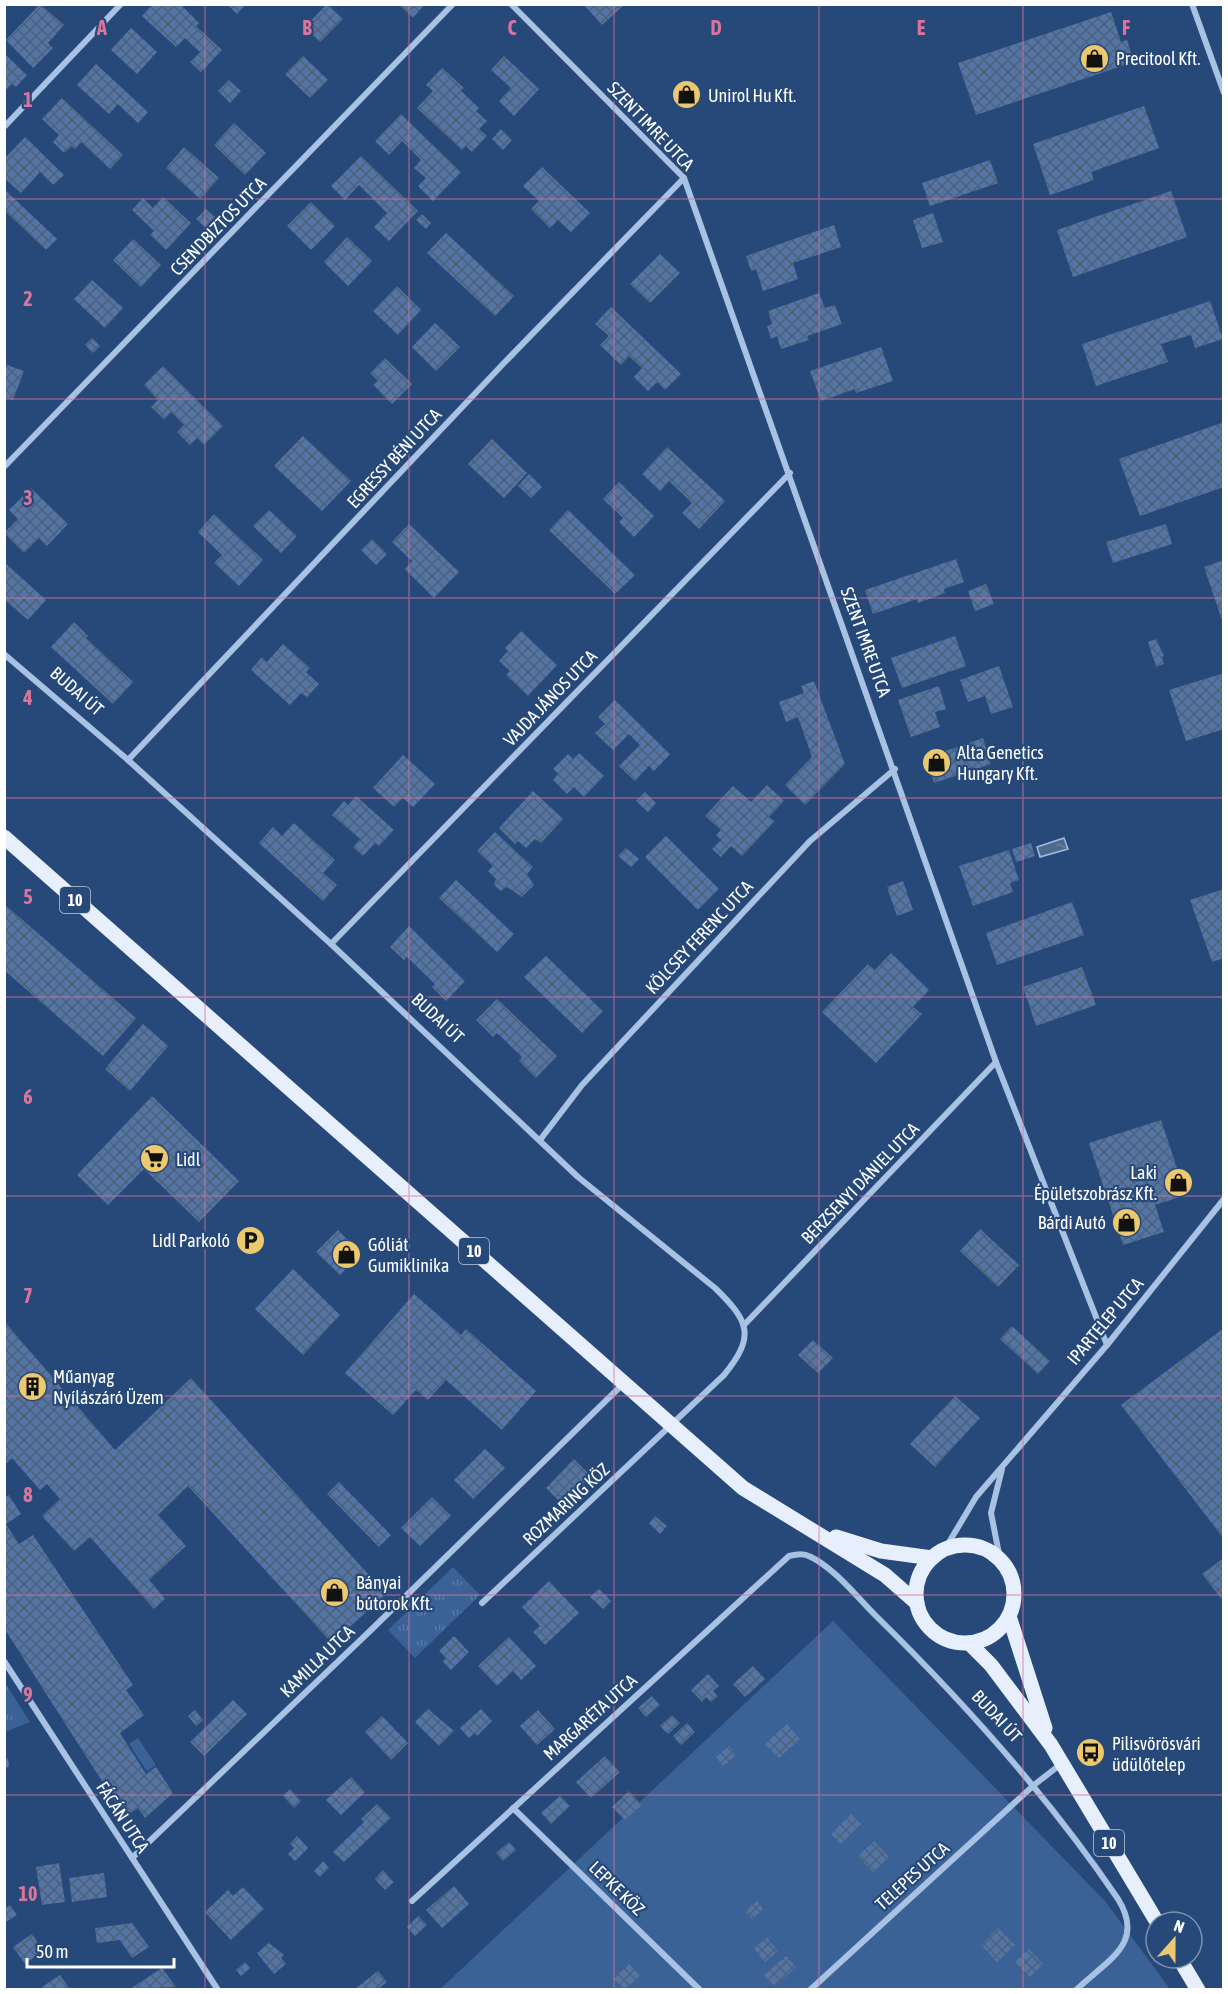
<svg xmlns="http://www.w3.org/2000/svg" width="1228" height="1994" viewBox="0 0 1228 1994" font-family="'Asap Condensed',sans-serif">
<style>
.grass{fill:url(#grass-tufts)}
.garden{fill:#3a6296}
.water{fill:url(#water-ripples);stroke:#9dbde4;stroke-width:1.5}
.building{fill:url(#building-cross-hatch)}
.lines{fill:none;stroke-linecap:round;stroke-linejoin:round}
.minor{stroke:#a9c2e3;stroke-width:6}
.primary{stroke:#e8effc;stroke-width:15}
.grid{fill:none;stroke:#da749d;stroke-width:1.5;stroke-opacity:0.55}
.labels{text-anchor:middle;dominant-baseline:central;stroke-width:4.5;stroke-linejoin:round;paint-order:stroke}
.shield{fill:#264979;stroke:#bec8d7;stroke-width:1.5}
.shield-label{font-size:16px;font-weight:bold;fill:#fff}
.poi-label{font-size:18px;fill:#fff;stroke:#264979;text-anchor:start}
.street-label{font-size:18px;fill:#fff;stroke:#264979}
.grid-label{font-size:20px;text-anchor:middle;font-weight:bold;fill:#da749d;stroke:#264979;stroke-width:4.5;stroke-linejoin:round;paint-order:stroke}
</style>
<defs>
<pattern id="grass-tufts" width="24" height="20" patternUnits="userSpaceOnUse" patternTransform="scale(1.5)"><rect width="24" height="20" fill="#3a6296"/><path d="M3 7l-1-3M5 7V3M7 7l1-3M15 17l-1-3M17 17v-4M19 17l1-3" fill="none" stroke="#587aa6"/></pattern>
<pattern id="water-ripples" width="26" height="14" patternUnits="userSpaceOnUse" patternTransform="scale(1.5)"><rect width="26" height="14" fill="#4f698c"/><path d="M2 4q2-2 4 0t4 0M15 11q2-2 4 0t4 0" fill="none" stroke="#69809d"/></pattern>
<pattern id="building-cross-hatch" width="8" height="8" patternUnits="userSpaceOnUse" patternTransform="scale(1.5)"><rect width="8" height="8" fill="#5275a5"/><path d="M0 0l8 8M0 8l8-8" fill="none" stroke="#4f6078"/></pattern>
</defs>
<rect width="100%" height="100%" fill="#264979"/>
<g class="grass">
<polygon points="453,1567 480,1595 415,1658 388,1630"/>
<polygon points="5,1683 30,1722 5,1732 4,1732"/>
</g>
<g class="garden">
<polygon points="833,1621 1105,1901 1170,1989 439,1990"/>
<polygon points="138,1738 156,1765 147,1771 129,1744"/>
</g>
<polygon class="water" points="1064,838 1068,849 1040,857 1037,847"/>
<g class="building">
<polygon points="40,4 64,25 48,43 53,48 33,68 6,40"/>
<polygon points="153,4 180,4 199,23 196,26 222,50 201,72 190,62 200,52 185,38 176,47 142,16"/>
<polygon points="227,4 246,4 237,14"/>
<polygon points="327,4 343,19 320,42 305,27"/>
<polygon points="398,4 425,4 413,18"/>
<polygon points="583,4 625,4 602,25"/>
<polygon points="1111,12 1121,42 1127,40 1134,62 976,115 958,63"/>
<polygon points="131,28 157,52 137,74 111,50"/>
<polygon points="4,53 27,75 16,87 12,84 4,92"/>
<polygon points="303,56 328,80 310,98 285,74"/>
<polygon points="504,56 539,89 514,116 499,101 511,88 491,70"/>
<polygon points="96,64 148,112 138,123 118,104 109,114 77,85"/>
<polygon points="442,68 464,88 461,91 479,108 476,111 487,121 479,129 487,136 472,152 466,146 462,150 417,108 433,91 426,85"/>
<polygon points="229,80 241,91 230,103 218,91"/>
<polygon points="62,98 123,155 110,169 81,142 75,149 72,146 64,153 53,142 59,135 42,119"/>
<polygon points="1144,106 1159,148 1091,172 1094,180 1050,195 1033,144"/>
<polygon points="401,114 461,172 433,201 418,186 426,178 414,168 421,160 402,141 389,155 375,141"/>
<polygon points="234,123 266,153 245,175 214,145"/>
<polygon points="501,129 512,140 503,150 492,139"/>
<polygon points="25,137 64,175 53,185 40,172 21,193 4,178 4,159"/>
<polygon points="184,147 219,178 200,199 166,168"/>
<polygon points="361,156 418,211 389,241 374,227 387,213 359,185 345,200 331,186"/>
<polygon points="990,160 998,183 930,206 922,183"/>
<polygon points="542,167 590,213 571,232 558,220 550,228 531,209 539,201 523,186"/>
<polygon points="4,189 57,239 46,250 4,210"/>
<polygon points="1171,191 1187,237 1073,277 1057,230"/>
<polygon points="163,197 191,223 166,250 150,235 154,231 132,210 143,198 153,208"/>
<polygon points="311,202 335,226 311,250 287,226"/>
<polygon points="206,209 216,218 206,228 196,219"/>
<polygon points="933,213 943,242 922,248 913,220"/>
<polygon points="422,214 431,223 426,229 416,220"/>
<polygon points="834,225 841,247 793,263 798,279 763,291 756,269 751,271 746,256"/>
<polygon points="446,233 514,296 495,316 427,253"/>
<polygon points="347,237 372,261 348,286 324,262"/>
<polygon points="133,239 161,265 141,287 113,260"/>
<polygon points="660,254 680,273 650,303 630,284"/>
<polygon points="92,280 123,308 105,328 74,299"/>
<polygon points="397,286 421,310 398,335 373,311"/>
<polygon points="819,293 825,308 835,305 842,324 807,336 809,340 781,349 777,336 771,339 767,326 772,324 768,311"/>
<polygon points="1210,301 1223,339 1195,348 1191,335 1161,344 1168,362 1096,386 1082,344"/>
<polygon points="611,307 681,374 665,390 657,382 648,391 634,377 642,368 629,356 621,365 600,345 609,336 595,324"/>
<polygon points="435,323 460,347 436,371 412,347"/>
<polygon points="92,338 100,346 93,353 85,345"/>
<polygon points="881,347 893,381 856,393 855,389 821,401 810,371"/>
<polygon points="385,358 412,384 392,404 373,385 378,381 370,373"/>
<polygon points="4,364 24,371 13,400 4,397"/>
<polygon points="163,366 223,426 204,445 197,438 190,445 177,432 184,425 171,412 164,419 151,407 158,400 144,385"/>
<polygon points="1224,422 1224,487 1140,516 1119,459"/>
<polygon points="303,436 351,481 322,511 274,466"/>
<polygon points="492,439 527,473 504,498 468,464"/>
<polygon points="667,447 725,501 699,529 682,513 692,503 669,481 660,491 642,474"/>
<polygon points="529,474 542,487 531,498 518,486"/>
<polygon points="619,482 654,516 634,537 619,522 623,518 603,499"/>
<polygon points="31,488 68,524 47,546 39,538 24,553 4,533 18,519 9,510"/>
<polygon points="269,510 297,536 281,553 253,526"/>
<polygon points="568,510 635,575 615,594 549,530"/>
<polygon points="214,514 263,560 239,586 214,563 222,555 198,532"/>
<polygon points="409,524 459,572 434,598 405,569 412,561 392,542"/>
<polygon points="1166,524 1172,544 1113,563 1106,542"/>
<polygon points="372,539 387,554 376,565 361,550"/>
<polygon points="956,559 964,582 944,589 945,593 918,603 917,599 873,614 865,590"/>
<polygon points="1224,560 1224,623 1223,623 1204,567"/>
<polygon points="4,562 46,600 28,620 4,599"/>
<polygon points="986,584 994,604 975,611 968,591"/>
<polygon points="74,622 88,636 86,638 133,682 113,704 51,647"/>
<polygon points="521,631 557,665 528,696 506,675 510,671 499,661 508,651 505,648"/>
<polygon points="955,636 966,666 902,688 891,658"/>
<polygon points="1156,639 1164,656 1162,657 1164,664 1156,667 1148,642"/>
<polygon points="283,644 310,668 306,672 319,684 307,697 301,693 290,705 251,670 262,657 267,662"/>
<polygon points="999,666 1013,707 991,714 985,696 968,702 960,680"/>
<polygon points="1224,673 1224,729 1186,741 1169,690"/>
<polygon points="814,681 845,764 805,805 785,785 812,757 798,717 786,722 779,702 804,693 801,686"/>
<polygon points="939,686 946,709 935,712 940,727 911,737 898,700"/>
<polygon points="615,700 670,754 654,771 649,766 635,781 619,766 640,745 629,734 613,750 595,733 605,724 598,717"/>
<polygon points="983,738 991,764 934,783 925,758"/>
<polygon points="579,753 604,776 584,797 574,787 567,794 553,780 558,774 553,769 568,754 573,759"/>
<polygon points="403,755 435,784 413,807 403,798 394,807 373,788"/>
<polygon points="767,785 784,801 769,817 775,821 742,856 731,846 721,857 712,849 721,840 716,835 721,830 705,816 733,786 751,802"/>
<polygon points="533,791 563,819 541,843 535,839 526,848 518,841 515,844 499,828"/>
<polygon points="645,792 656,803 648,812 636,801"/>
<polygon points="356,796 394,830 379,846 375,843 363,856 353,847 360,839 332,815 344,801 348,805"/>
<polygon points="294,823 335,860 323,873 337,885 323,901 259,843 273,827 282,836"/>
<polygon points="495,832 533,867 527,874 534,885 522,897 507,887 501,891 494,885 496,879 488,871 493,866 477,851"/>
<polygon points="666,836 719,889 698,910 645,857"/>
<polygon points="1031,843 1035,856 1016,862 1012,849"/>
<polygon points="626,848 639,859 631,867 618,856"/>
<polygon points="1009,850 1019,880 1010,883 1013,892 973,906 959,866"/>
<polygon points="456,880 514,934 497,952 439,898"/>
<polygon points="903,881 913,910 897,916 887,887"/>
<polygon points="1224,889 1224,958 1212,962 1190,900"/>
<polygon points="1072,902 1084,935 997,965 986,933"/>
<polygon points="4,904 136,1018 103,1056 4,970"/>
<polygon points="409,926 465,981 446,1001 432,987 435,984 407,957 404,960 390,947"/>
<polygon points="891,953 929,990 913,1007 922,1014 876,1063 822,1012 868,964 875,970"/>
<polygon points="546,956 603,1011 582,1033 524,977"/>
<polygon points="1082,967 1096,1005 1036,1026 1023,987"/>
<polygon points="497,999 557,1056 536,1078 519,1061 522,1057 497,1033 493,1037 476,1020"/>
<polygon points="143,1024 168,1046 130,1091 105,1069"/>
<polygon points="152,1096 239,1181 199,1222 144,1169 108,1205 77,1175"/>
<polygon points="1161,1120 1186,1195 1155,1205 1164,1232 1123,1245 1089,1143"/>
<polygon points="980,1229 1019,1265 998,1287 960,1251"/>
<polygon points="338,1230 361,1253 340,1275 316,1252"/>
<polygon points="293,1269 340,1315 303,1355 255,1309"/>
<polygon points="414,1294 461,1335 466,1329 536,1391 502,1430 446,1380 428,1400 416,1390 393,1415 345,1373"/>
<polygon points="4,1321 115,1450 191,1378 386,1594 332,1643 188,1486 158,1515 186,1546 149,1580 165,1599 154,1609 90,1537 74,1551 42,1516 60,1499 47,1484 40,1490 12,1458 7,1463 4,1461"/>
<polygon points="1012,1326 1050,1361 1038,1374 1000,1339"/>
<polygon points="1224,1328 1224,1539 1121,1405"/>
<polygon points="813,1340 833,1358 818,1373 798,1355"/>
<polygon points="955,1396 980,1418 935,1467 910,1444"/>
<polygon points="485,1449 505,1468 473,1499 454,1480"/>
<polygon points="574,1459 591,1476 563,1505 546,1488"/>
<polygon points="339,1482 391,1535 379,1547 327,1494"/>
<polygon points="9,1495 21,1514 6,1524 19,1544 33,1535 133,1685 126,1690 144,1715 120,1733 146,1774 156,1767 173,1793 145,1818 138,1808 125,1817 4,1628 4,1498"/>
<polygon points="432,1497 451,1516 420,1546 401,1528"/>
<polygon points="655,1516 667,1526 660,1534 649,1523"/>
<polygon points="1224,1558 1224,1602 1202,1574"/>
<polygon points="549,1581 579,1613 545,1645 533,1632 540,1626 522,1607"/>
<polygon points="599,1589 611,1601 603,1609 590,1597"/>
<polygon points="454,1636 469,1652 451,1670 443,1662 446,1658 439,1651"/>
<polygon points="509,1637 536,1666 521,1680 513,1671 497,1686 478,1666"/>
<polygon points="753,1666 765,1679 745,1697 733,1684"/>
<polygon points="708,1674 719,1686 713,1691 718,1696 711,1702 706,1697 702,1702 691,1690"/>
<polygon points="652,1696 660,1705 646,1717 638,1708"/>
<polygon points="233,1700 247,1714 204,1756 190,1742"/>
<polygon points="428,1709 454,1731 439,1746 415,1722"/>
<polygon points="481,1709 492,1721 477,1736 475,1733 469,1738 460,1728"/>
<polygon points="195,1710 203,1720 196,1726 188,1716"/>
<polygon points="538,1710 555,1729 537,1745 520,1726"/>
<polygon points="672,1715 680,1723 668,1734 660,1726"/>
<polygon points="382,1716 408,1743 391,1760 365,1732"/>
<polygon points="687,1723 695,1732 681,1745 673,1736"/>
<polygon points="787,1724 800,1739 779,1758 765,1744"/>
<polygon points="729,1746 736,1755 723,1766 716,1757"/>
<polygon points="605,1756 620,1772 591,1798 576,1782"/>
<polygon points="8,1758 9,1767 4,1768 4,1759"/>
<polygon points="351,1777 365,1792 341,1815 326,1800"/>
<polygon points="290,1789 301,1801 294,1808 283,1796"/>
<polygon points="629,1791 642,1805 625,1820 612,1807"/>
<polygon points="560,1796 570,1806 551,1824 541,1813"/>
<polygon points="377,1804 391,1818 344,1862 333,1852 364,1822 361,1819"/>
<polygon points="851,1814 861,1824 841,1844 831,1834"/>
<polygon points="297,1836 308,1848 295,1861 288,1854 294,1848 290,1844"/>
<polygon points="874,1841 889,1857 873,1872 858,1856"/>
<polygon points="509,1842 516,1850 503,1861 496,1853"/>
<polygon points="323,1861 329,1868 320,1877 314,1871"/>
<polygon points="59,1863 65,1902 42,1905 36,1867"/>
<polygon points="383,1870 394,1882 385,1890 375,1879"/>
<polygon points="104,1873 107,1897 72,1902 69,1878"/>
<polygon points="454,1886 469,1904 442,1928 426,1910"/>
<polygon points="243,1887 264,1909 231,1940 205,1912 228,1890 233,1896"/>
<polygon points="757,1901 763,1909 752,1919 745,1912"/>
<polygon points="10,1905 17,1915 4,1923 4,1909"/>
<polygon points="418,1916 427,1925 415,1936 407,1927"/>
<polygon points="132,1923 149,1947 132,1958 120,1940 97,1943 95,1928"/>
<polygon points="998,1928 1015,1945 997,1962 981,1945"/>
<polygon points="32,1934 43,1951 25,1964 13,1947"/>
<polygon points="767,1938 778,1951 765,1962 754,1948"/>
<polygon points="269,1943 284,1955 281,1958 286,1964 274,1974 257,1953"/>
<polygon points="1029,1949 1043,1964 1029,1978 1014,1962"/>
<polygon points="786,1956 796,1967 774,1987 763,1976"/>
<polygon points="245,1962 250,1968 241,1976 236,1970"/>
<polygon points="629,1964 641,1977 624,1989 613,1978"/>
<polygon points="162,1968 176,1987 130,1989"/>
<polygon points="378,1971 387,1982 378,1989 355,1989"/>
<polygon points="60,1975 69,1988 43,1989 42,1987"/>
</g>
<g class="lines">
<g class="minor">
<polyline points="511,4 684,178 996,1062 1107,1345"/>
<polyline points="1192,4 1224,93"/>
<polyline points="4,127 121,4"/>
<polyline points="4,467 453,4"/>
<path d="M4 654 128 760 331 944 578 1177 715 1288C749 1321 756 1336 724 1375L482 1603"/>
<polyline points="128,760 503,364 684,178"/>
<polyline points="331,944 790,473"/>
<polyline points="540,1140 582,1085 810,841 895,769"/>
<polyline points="745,1324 996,1062"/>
<polyline points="945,1549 976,1497 1107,1345 1224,1199"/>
<polyline points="1000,1559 991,1513 1002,1469"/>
<polyline points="4,1661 218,1990"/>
<polyline points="513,1808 700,1990"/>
<polyline points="132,1858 371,1630 623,1384"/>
<path d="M412 1901 789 1556C798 1554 803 1553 811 1557 835 1569 856 1596 875 1615 964 1702 1048 1796 1118 1899 1146 1944 1107 1960 1076 1990"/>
<polyline points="810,1990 1034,1785 1061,1764"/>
</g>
<g class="primary">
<polyline points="4,837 743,1488 885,1575 917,1603"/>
<polyline points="836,1537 881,1551 932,1558"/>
<circle cx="965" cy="1594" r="49"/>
<polyline points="1009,1616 1045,1728"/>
<polyline points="969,1643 991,1665 1051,1745 1157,1922"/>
<polyline points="1179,1958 1198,1990"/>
</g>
</g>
<path class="grid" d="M205 4V1990M409 4V1990M614 4V1990M819 4V1990M1023 4V1990M4 199H1224M4 399H1224M4 598H1224M4 798H1224M4 997H1224M4 1196H1224M4 1396H1224M4 1595H1224M4 1795H1224"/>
<defs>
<symbol id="shop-disc" viewBox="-11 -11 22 22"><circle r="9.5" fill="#ecc96e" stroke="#264979"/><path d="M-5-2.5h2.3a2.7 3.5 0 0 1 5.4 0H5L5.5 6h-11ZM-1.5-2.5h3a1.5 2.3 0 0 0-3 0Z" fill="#111"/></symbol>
<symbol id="supermarket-disc" viewBox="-11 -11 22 22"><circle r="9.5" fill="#ecc96e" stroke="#264979"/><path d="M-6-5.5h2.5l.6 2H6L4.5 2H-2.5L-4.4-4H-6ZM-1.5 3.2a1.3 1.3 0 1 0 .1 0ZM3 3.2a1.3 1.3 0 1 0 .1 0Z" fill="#111"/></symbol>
<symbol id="parking-disc" viewBox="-11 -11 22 22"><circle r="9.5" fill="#ecc96e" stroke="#264979"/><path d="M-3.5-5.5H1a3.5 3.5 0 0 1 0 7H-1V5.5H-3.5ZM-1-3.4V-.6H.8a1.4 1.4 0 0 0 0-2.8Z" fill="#111"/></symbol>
<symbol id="building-disc" viewBox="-11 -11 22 22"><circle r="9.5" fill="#ecc96e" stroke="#264979"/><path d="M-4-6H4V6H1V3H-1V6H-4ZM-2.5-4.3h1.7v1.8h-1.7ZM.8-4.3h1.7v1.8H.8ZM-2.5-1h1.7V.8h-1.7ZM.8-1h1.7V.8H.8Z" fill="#111"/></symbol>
<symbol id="bus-disc" viewBox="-11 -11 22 22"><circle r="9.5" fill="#ecc96e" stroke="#264979"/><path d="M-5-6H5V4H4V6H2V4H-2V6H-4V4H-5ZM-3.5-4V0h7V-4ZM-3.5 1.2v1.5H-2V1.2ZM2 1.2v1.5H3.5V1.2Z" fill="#111"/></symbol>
</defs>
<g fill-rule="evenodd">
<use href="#shop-disc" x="1078" y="42" width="33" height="33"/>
<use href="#shop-disc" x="670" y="78" width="33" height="33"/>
<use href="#shop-disc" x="920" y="746" width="33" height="33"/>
<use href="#supermarket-disc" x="138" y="1142" width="33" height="33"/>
<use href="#shop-disc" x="1162" y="1166" width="33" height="33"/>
<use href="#shop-disc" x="1110" y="1206" width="33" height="33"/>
<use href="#parking-disc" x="234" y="1224" width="33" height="33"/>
<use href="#shop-disc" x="330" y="1238" width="33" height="33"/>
<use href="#building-disc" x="16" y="1370" width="33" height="33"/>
<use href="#shop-disc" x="318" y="1576" width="33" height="33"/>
<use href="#bus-disc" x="1074" y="1736" width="33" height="33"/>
</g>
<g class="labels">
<g class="shield">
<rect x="60" y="887" width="30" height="26" rx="4.5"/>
<rect x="459" y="1238" width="30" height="26" rx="4.5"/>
<rect x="1094" y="1830" width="30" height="26" rx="4.5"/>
</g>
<g class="shield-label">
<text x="75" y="900">10</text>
<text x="474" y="1251">10</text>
<text x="1109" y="1843">10</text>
</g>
<g class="poi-label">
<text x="1116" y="58">Precitool Kft.</text>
<text x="708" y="95">Unirol Hu Kft.</text>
<text x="957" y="752">Alta Genetics<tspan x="957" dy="21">Hungary Kft.</tspan></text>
<text x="176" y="1159">Lidl</text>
<text x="1157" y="1172" text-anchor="end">Laki<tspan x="1157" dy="21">Épületszobrász Kft.</tspan></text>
<text x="1106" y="1222" text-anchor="end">Bárdi Autó</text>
<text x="230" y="1240" text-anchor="end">Lidl Parkoló</text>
<text x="368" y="1244">Góliát<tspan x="368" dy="21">Gumiklinika</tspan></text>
<text x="53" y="1376">Műanyag<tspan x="53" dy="21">Nyílászáró Üzem</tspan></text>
<text x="356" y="1582">Bányai<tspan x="356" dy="21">bútorok Kft.</tspan></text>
<text x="1112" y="1743">Pilisvörösvári<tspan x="1112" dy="21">üdülőtelep</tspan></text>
</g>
<g class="street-label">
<text transform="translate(651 126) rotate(46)">SZENT IMRE UTCA</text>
<text transform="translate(218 226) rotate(-46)">CSENDBIZTOS UTCA</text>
<text transform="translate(394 458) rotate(-47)">EGRESSY BÉNI UTCA</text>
<text transform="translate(866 642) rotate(70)">SZENT IMRE UTCA</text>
<text transform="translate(77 691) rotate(41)">BUDAI ÚT</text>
<text transform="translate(550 698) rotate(-46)">VAJDA JÁNOS UTCA</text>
<text transform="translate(699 937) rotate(-47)">KÖLCSEY FERENC UTCA</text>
<text transform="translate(438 1018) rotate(43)">BUDAI ÚT</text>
<text transform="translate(860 1183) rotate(-46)">BERZSENYI DÁNIEL UTCA</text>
<text transform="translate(1105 1321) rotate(-50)">IPARTELEP UTCA</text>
<text transform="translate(566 1504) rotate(-43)">ROZMARING KÖZ</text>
<text transform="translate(317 1661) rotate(-44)">KAMILLA UTCA</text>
<text transform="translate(997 1716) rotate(47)">BUDAI ÚT</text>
<text transform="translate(590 1717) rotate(-42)">MARGARÉTA UTCA</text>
<text transform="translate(123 1817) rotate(57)">FÁCÁN UTCA</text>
<text transform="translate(912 1876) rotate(-42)">TELEPES UTCA</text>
<text transform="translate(617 1888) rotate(44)">LEPKE KÖZ</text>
</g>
</g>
<g class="grid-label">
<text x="102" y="35">A</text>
<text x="307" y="35">B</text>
<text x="512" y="35">C</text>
<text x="716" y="35">D</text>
<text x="921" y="35">E</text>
<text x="1126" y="35">F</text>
<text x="28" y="107">1</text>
<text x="28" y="306">2</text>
<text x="28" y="505">3</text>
<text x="28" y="705">4</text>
<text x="28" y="904">5</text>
<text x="28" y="1104">6</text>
<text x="28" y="1303">7</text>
<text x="28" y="1502">8</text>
<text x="28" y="1702">9</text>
<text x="28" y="1901">10</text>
</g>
<rect width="1228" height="1994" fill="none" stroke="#ffffff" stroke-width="12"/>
<g transform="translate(1174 1940) rotate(21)"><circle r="28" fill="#264979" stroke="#7d92af" stroke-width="1.5"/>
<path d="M0-4.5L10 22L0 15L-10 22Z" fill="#ecc96e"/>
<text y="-9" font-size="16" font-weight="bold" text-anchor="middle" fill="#ffffff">N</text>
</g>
<path d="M27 1958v9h147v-9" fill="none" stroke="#ffffff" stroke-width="3"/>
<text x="36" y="1958" font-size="18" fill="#ffffff" stroke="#264979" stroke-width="4.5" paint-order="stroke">50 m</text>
</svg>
